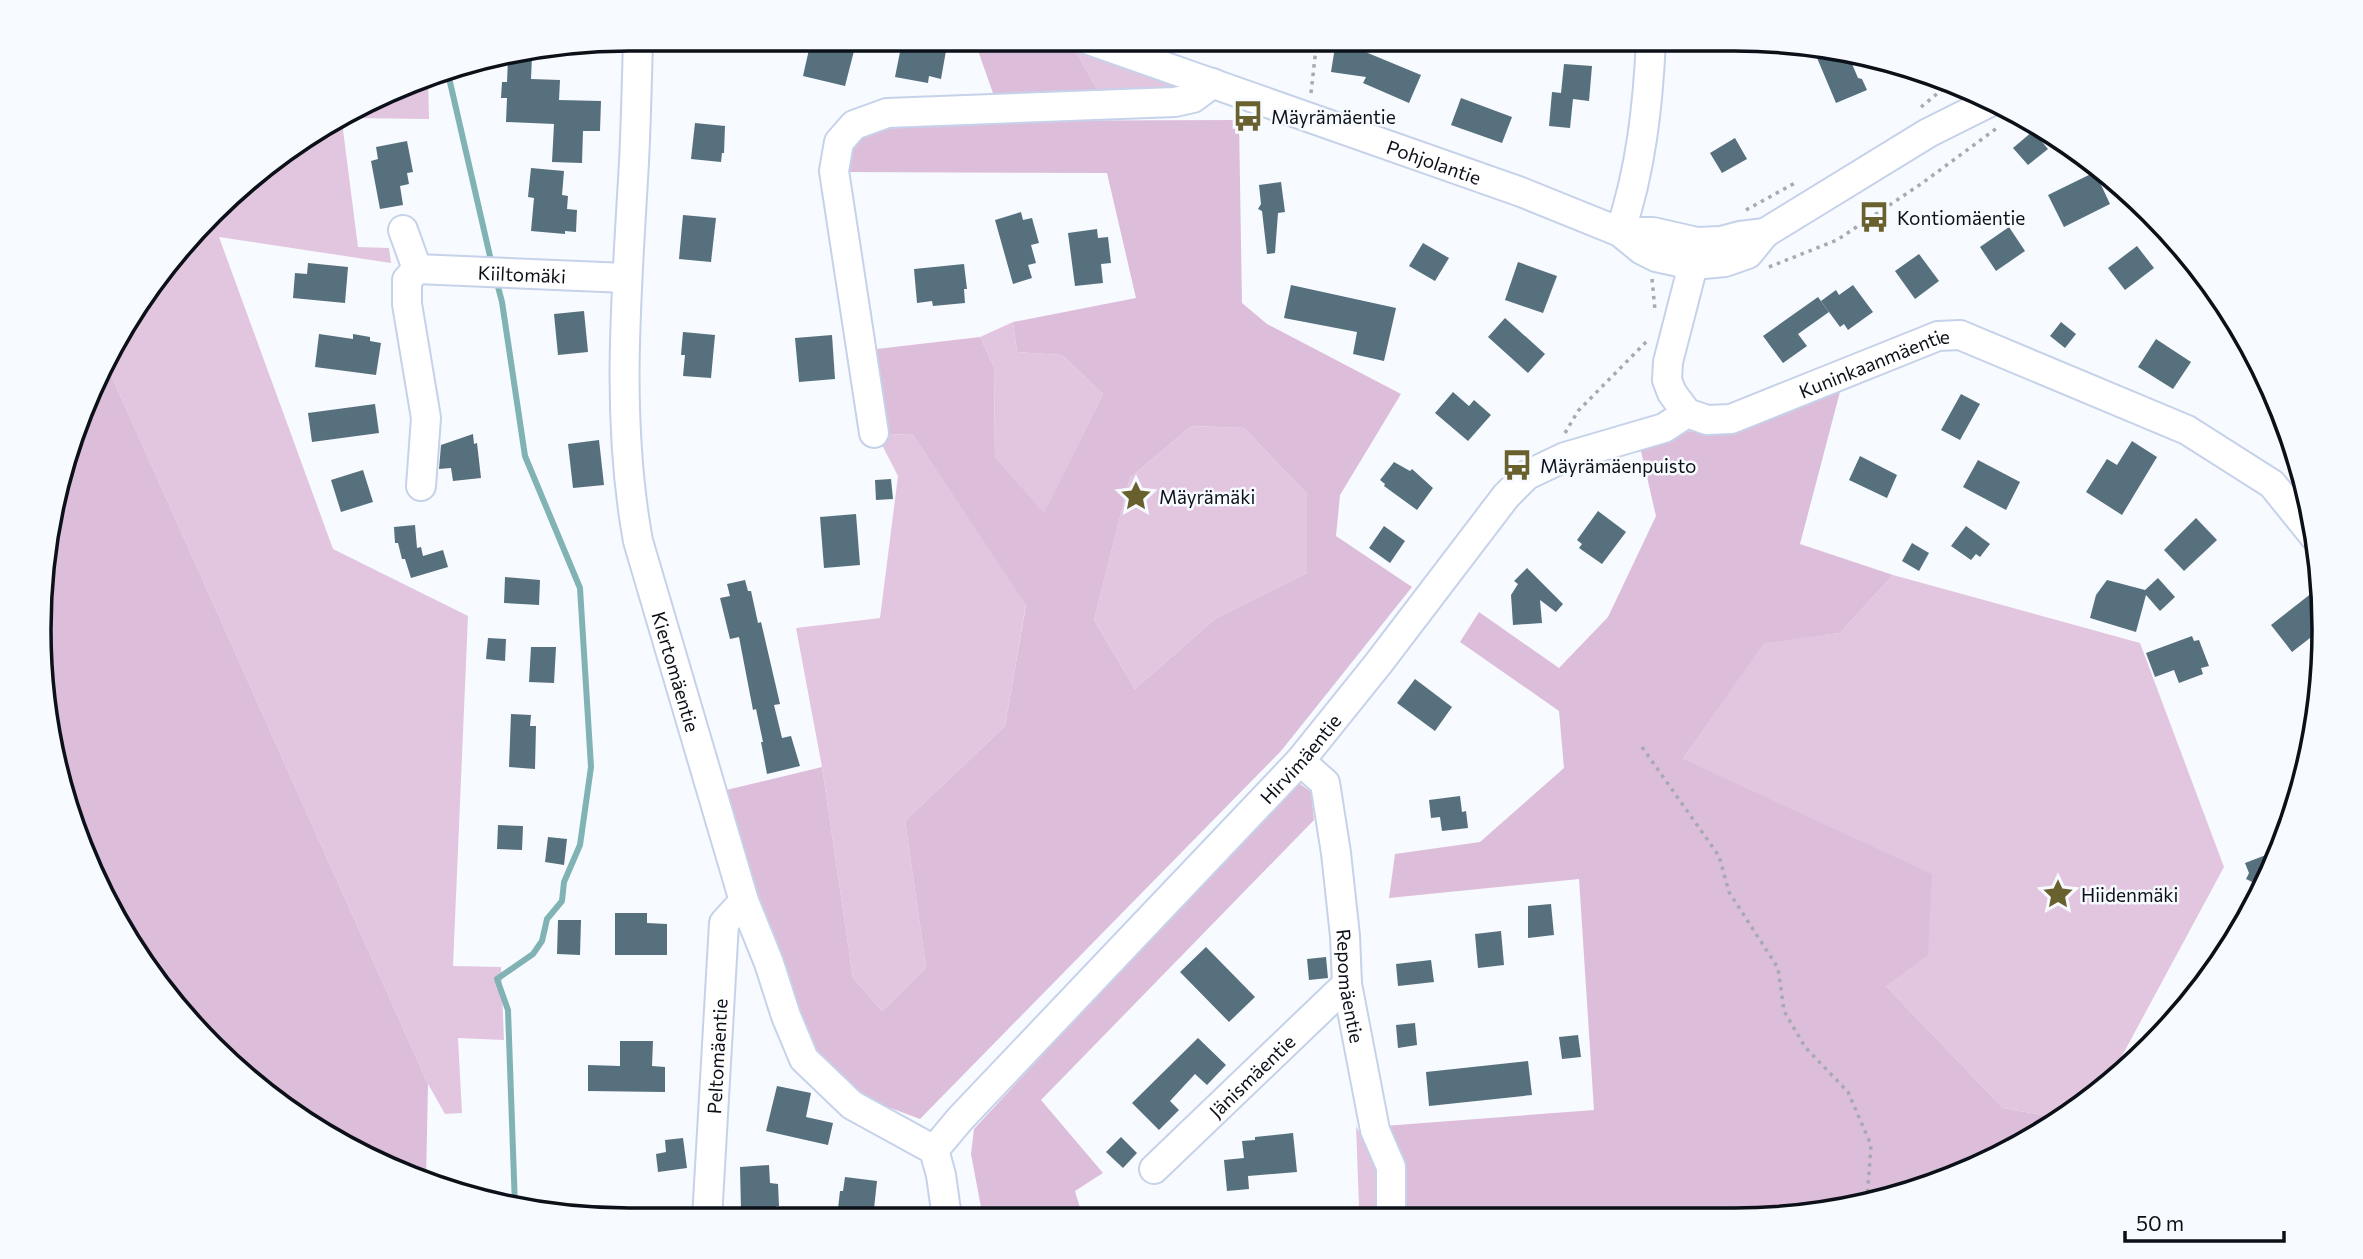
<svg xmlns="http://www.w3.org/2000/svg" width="2363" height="1259" viewBox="0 0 2363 1259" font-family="Commissioner,sans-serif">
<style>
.green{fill:#e2c6e0}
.forest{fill:#ddbeda;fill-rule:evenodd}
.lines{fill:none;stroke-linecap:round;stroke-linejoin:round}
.stream{stroke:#82b3b4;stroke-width:6}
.building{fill:#57707d}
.minor-casing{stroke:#c6d2ea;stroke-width:32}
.path{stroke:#a7aab0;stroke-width:3.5;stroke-dasharray:3.5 5;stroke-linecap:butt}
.minor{stroke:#fff;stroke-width:28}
.labels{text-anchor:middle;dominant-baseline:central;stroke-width:5;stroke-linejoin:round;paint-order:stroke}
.poi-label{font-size:19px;fill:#0c1018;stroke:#f7faff;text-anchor:start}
.street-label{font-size:19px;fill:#0c1018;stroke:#f7faff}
.rim{fill:none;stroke:#0c1018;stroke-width:3.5}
</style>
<rect width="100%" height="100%" fill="#f7faff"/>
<g class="green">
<polygon points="1076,52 1177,87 1180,94 1101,96"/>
<polygon points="428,76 429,119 349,118"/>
<polygon points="342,122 358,247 389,248 391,263 219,237 333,549 468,616 453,966 501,967 504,1040 458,1038 462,1113 445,1114 428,1084 108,368 138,301 269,161"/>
<polygon points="1013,322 1017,352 1062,355 1103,394 1044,514 995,457 994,367 980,337"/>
<polygon points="1191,426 1244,428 1307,494 1307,573 1216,618 1135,689 1094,620 1130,478"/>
<polygon points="912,434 1026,604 1005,726 905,821 926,967 882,1011 853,978 822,767 796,628 880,618 898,476 882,445 879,435"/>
<polygon points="1893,575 2140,643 2224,867 2109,1080 2064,1119 2003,1108 1885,985 1683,759 1764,642 1840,633"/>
<polygon points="1356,1126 1379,1169 1390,1217 1278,1217 1359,1206"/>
</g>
<g class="forest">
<polygon points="974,39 1035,39 1076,52 1101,96 995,99"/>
<path d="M1239 120 1242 303 1267 324 1401 394 1340 495 1336 536 1412 587 1281 751 920 1119 864 1098 812 1048 722 791 822 767 853 978 882 1011 926 967 905 821 1005 726 1026 605 912 434 879 435 868 350 980 337 994 367 995 457 1044 513 1103 394 1062 355 1017 352 1013 322 1136 298 1107 173 841 172 847 144 889 121ZM1191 426 1244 428 1307 494V573L1216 618 1135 689 1094 620 1130 478Z"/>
<polygon points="108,368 428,1084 426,1180 334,1142 185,1019 84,856 40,669 59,477"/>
<polygon points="1841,388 1800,544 1893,575 1840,633 1764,643 1683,759 1932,874 1928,955 1886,986 2003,1108 2064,1119 1959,1176 1810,1215 1393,1217 1384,1126 1594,1110 1579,879 1389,898 1395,854 1480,842 1564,768 1559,711 1460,642 1479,612 1559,668 1608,617 1656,516 1640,447 1687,431 1717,434 1772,418"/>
<polygon points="1296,781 1311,792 1314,820 1041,1100 1103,1173 1075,1191 1083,1218 983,1218 971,1154 974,1129"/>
</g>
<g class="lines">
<g class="stream">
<polyline points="447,69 492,265"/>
<polyline points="496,279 502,302 525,456 580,588 591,767 580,845 564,882 562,901 547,919 542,941 533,954 497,979 508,1010 515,1207"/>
</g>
</g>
<g class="building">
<polygon points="913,39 947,45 941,79 929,76 928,83 895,77 901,47 911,49"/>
<polygon points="810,45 834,51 835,46 854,51 845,86 803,76"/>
<polygon points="1812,46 1847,52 1858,78 1862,79 1867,90 1836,103"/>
<polygon points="1335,47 1363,51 1421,75 1409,103 1363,83 1366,77 1331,72"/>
<polygon points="532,55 531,79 560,80 559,100 601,101 600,131 583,131 582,163 552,162 554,124 506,122 507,98 501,98 502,82 507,82 508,59"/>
<polygon points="1564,64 1592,66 1589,101 1573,99 1570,128 1549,126 1552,92 1561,93"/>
<polygon points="1461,98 1512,117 1502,143 1451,125"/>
<polygon points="695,123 725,126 724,153 722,153 721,162 691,159"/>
<polygon points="2033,131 2048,149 2028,165 2013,148"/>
<polygon points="1735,138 1747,159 1722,173 1710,153"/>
<polygon points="407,141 413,172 407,173 409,184 400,186 403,205 380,209 371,161 378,159 376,147"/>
<polygon points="531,168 564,171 562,195 568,196 567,209 577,210 576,232 565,231 565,234 531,231 534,198 528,197"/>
<polygon points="2095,172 2110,204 2064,227 2048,195"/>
<polygon points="1281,182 1285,212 1278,213 1275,253 1267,254 1262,211 1258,209 1261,204 1259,185"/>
<polygon points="1021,212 1023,220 1032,218 1039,243 1031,245 1036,263 1028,265 1032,278 1013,284 995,220"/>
<polygon points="683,215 716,218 711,262 679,259"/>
<polygon points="2009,227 2025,251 1996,271 1980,247"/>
<polygon points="1097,229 1098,238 1108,237 1111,263 1101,264 1103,283 1075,286 1068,233"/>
<polygon points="1423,243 1449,258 1435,281 1409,266"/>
<polygon points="2137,246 2154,268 2125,290 2108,268"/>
<polygon points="1919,254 1939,281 1915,299 1895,271"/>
<polygon points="1518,262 1557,276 1543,313 1505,300"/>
<polygon points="308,263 348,267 345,303 293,298 295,273 307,274"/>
<polygon points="964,264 967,289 964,289 965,303 933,306 932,301 917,303 914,269"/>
<polygon points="1291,285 1396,308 1384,361 1353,354 1357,332 1284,318"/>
<polygon points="1853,285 1873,312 1848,330 1844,324 1840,327 1821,301 1836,290 1839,295"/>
<polygon points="1818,297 1829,312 1798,334 1807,346 1783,363 1763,336"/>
<polygon points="584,311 588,352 558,355 554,314"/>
<polygon points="1505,318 1545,354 1528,373 1488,337"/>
<polygon points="2061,322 2076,334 2065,348 2050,336"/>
<polygon points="683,332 715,335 711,378 683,376 685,355 681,355"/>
<polygon points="319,334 353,339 353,334 370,337 370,341 381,343 376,375 315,367"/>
<polygon points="832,335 835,379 799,382 795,338"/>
<polygon points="2156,339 2191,362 2173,389 2138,367"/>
<polygon points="1453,392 1469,406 1474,400 1491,415 1468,441 1435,413"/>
<polygon points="1961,394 1980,404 1960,440 1941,430"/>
<polygon points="375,404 379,433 312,442 308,413"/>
<polygon points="473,434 474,444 477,443 481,478 453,481 451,468 439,469 441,445"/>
<polygon points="599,440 604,485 573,488 568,444"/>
<polygon points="2132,441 2157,457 2122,515 2086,492 2107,459 2117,465"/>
<polygon points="1860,456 1897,475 1887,498 1849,480"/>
<polygon points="1978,460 2020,482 2006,510 1963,487"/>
<polygon points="1394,462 1410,471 1412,469 1433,488 1417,510 1384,486 1385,484 1380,480"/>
<polygon points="363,470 373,502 341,512 331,480"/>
<polygon points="891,479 893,499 876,500 875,480"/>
<polygon points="1598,511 1626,532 1602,564 1579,548 1582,544 1577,540"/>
<polygon points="856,514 860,565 824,568 820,517"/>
<polygon points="2196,518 2217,540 2184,571 2164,550"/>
<polygon points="415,525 417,548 421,547 423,556 443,550 448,567 411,578 405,559 402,559 398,543 395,543 394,527"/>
<polygon points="1384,526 1405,541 1390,563 1369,548"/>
<polygon points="1966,526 1990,544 1980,557 1976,554 1971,560 1951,546"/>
<polygon points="1912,543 1929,553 1919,571 1902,561"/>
<polygon points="1527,568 1563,604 1556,612 1540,600 1542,623 1513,625 1511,595 1518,584 1514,581"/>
<polygon points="505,577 540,580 539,605 504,603"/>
<polygon points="2158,578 2175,597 2160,611 2146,595 2136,632 2090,618 2096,595 2107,580 2145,590"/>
<polygon points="745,580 748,591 751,591 758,623 761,622 780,704 774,705 782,738 791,736 800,766 767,774 761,742 763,742 756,709 753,710 739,637 730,639 720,598 730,596 727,584"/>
<polygon points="2322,585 2323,611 2310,621 2319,631 2292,652 2271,625"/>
<polygon points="2192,636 2194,641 2199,640 2209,666 2201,668 2203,674 2179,683 2174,670 2155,677 2146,653"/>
<polygon points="488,638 506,639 505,661 486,659"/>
<polygon points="531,647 556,647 554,683 529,682"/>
<polygon points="1415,679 1452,707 1435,731 1397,703"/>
<polygon points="511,714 531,715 530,726 536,726 535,769 509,767"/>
<polygon points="1460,796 1462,812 1466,811 1468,828 1442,831 1440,817 1431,818 1429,800"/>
<polygon points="498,825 523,826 522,850 497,849"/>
<polygon points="548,837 567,839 564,865 545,862"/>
<polygon points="2279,850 2263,887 2246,879 2249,873 2245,863"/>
<polygon points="1551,904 1554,935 1528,938 1528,906"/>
<polygon points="615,913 647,913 647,923 667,924 667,955 615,955"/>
<polygon points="558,920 581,920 580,955 557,954"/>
<polygon points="1501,931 1504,965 1478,968 1475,934"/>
<polygon points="1206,947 1255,997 1229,1022 1180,972"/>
<polygon points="1326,957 1328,978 1309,980 1307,959"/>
<polygon points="1431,960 1434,982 1398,986 1396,964"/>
<polygon points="1415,1023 1417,1045 1398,1048 1396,1025"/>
<polygon points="1578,1035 1581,1057 1562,1059 1559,1037"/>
<polygon points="1198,1038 1226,1065 1207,1085 1195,1074 1170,1101 1179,1110 1159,1130 1132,1103"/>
<polygon points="620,1041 653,1041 652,1066 665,1067 665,1092 588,1091 588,1065 620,1066"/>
<polygon points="1528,1061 1532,1095 1429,1106 1426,1072"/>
<polygon points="777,1086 811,1093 806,1117 833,1123 828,1145 766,1131"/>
<polygon points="1293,1133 1297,1172 1248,1176 1249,1189 1227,1191 1224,1160 1244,1158 1242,1141 1255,1140 1255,1137"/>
<polygon points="1121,1137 1137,1153 1123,1168 1106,1152"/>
<polygon points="683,1138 687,1168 658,1172 656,1154 666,1152 665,1140"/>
<polygon points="769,1165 770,1183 778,1184 779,1206 776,1206 776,1208 741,1210 740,1167"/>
<polygon points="845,1177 877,1181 873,1218 837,1218 840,1191 843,1191"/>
</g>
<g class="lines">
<defs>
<g id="minor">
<path id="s1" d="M638 39C637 80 636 121 634 162 627 289 615 415 638 541L744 901 769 963 786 1016 804 1059 852 1105 934 1150 941 1175 947 1218"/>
<path id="s2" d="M1086 39 1521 192 1620 232 1642 250 1656 257 1693 265 1725 262 1748 254 1765 233 1928 133 1990 102"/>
<polyline points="403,230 417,269 407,280 407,304 426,418 421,486"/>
<path d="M1620 232C1641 170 1648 105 1651 40"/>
<polyline points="1620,232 1653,232 1697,242 1721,241 1740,236 1765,233"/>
<path id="s3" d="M1697 242 1693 265 1668 362 1667 380 1672 393 1687 413 1707 420 1731 419 1938 336 1960 335 2187 430 2272 484 2314 536"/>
<path id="s4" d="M417 269 626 278"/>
<polyline points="874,433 834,171 839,142 854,125 887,113 1175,102 1193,98 1213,83"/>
<path id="s5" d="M1300 761 1325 783 1336 853 1345 936 1347 984 1375 1130 1391 1167V1217"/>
<path id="s6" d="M934 1150 960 1119 1300 761 1378 664 1506 496 1527 475 1565 457 1664 428 1687 413"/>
<path id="s7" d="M1154 1169 1347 984"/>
<path id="s8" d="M707 1219 724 923 744 901"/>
</g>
</defs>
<use href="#minor" class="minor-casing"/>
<g class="path">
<polyline points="1311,93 1317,39"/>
<polyline points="1921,107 1949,84"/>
<polyline points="2009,119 2017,113"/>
<polyline points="1746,210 1795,183"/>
<polyline points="1769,267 1837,240 1921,184 1997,128"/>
<polyline points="1652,279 1655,310"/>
<polyline points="1565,433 1578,411 1648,340"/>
<polyline points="1642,747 1719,856 1729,892 1778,968 1784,1011 1805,1047 1848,1092 1871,1145 1867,1200"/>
</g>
<use href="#minor" class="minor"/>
</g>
<defs>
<symbol id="bus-bare" viewBox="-9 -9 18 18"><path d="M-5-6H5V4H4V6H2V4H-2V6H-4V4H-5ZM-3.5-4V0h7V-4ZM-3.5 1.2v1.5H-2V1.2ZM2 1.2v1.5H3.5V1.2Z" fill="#69612d" stroke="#f7faff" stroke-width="2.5" paint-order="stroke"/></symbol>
<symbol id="sight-bare" viewBox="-9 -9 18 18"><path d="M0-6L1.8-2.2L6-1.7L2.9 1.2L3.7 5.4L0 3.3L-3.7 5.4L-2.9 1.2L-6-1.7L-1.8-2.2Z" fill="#69612d" stroke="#f7faff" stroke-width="2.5" paint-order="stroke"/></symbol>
</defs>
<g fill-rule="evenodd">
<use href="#bus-bare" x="1226" y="94" width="44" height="44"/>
<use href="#bus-bare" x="1852" y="195" width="44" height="44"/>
<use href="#bus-bare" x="1495" y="443" width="44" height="44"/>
<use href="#sight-bare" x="1114" y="474" width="44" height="44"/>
<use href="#sight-bare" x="2036" y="872" width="44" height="44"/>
</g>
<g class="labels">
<g class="poi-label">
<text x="1271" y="116">Mäyrämäentie</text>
<text x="1897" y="217">Kontiomäentie</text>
<text x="1540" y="465">Mäyrämäenpuisto</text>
<text x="1159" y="496">Mäyrämäki</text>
<text x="2081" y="894">Hiidenmäki</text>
</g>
<g class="street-label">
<text stroke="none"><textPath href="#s2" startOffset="369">Pohjolantie</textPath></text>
<text stroke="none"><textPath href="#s4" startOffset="105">Kiiltomäki</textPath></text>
<text stroke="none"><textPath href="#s3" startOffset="380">Kuninkaanmäentie</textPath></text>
<text stroke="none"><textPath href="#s1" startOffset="639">Kiertomäentie</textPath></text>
<text stroke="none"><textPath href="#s6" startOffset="536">Hirvimäentie</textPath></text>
<text stroke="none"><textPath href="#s5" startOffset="238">Repomäentie</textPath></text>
<text stroke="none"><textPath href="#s8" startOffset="163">Peltomäentie</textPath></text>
<text stroke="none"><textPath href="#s7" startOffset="135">Jänismäentie</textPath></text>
</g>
</g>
<path d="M0 0H2363V1259H0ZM629 51H1734A578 578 0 0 1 2312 629V630A578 578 0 0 1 1734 1208H629A578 578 0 0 1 51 630V629A578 578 0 0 1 629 51Z" fill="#f7faff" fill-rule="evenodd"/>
<path class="rim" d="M629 51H1734A578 578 0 0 1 2312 629V630A578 578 0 0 1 1734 1208H629A578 578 0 0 1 51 630V629A578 578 0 0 1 629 51Z"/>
<path d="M2125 1231v10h159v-10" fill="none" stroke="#0c1018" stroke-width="3.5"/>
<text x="2136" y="1231" font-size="21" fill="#0c1018" stroke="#f7faff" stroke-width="5" paint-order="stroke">50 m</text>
</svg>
